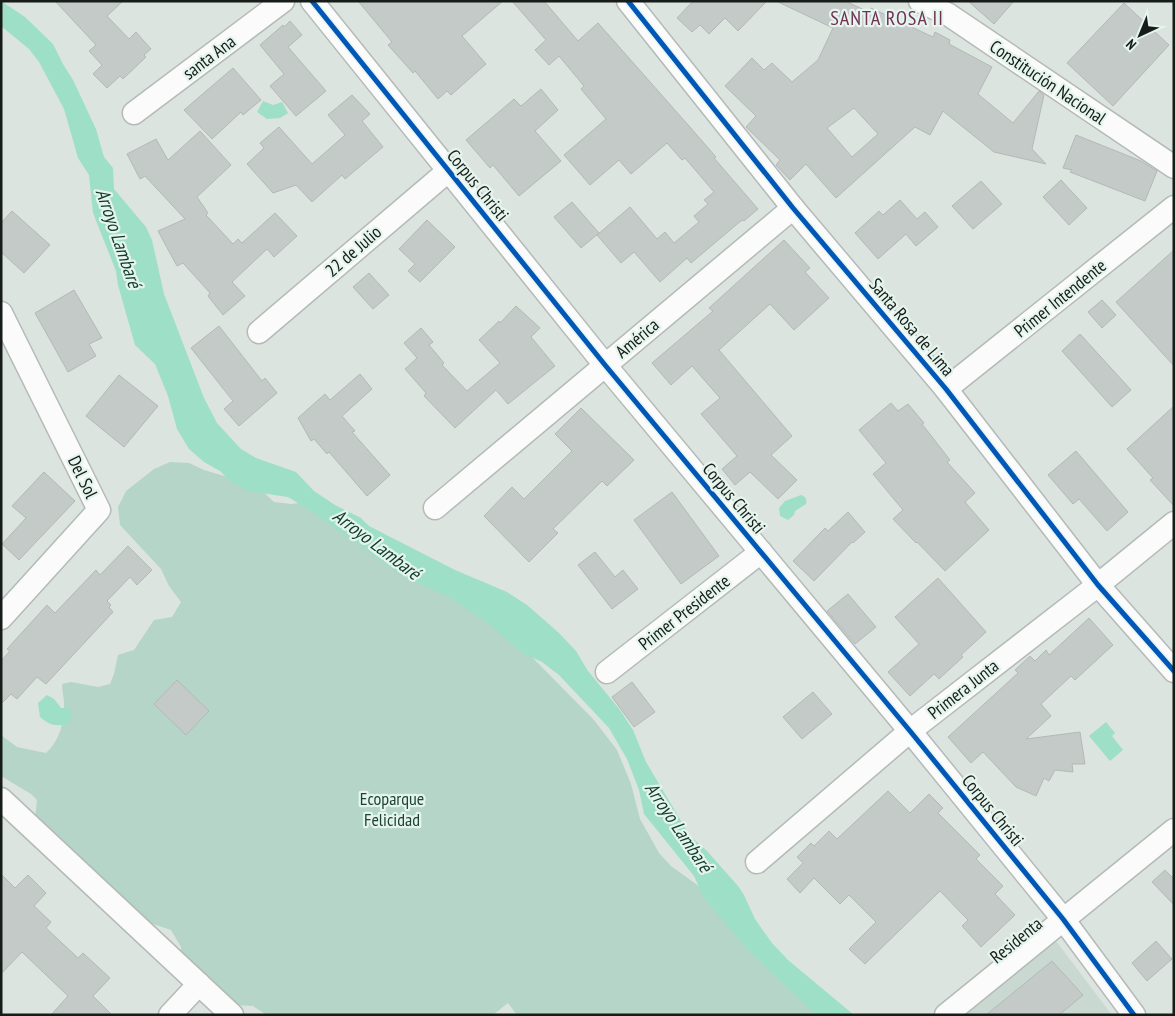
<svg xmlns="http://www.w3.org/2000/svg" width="1175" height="1016" viewBox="0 0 1175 1016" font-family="'PT Sans Narrow',sans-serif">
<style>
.built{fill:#c9d9d2}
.green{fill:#b4d5c7;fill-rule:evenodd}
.water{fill:#9edfc7}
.building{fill:#c4cac7;stroke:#b3b9b6;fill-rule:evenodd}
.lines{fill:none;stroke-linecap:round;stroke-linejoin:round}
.street-casing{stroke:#b4bab7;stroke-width:25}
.street{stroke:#fafbfa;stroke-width:22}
.cycleway-casing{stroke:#e5f5ee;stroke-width:8}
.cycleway{stroke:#0057b8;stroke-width:5}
.labels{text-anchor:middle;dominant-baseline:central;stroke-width:4.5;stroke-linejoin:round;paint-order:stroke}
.street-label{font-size:18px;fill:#161c19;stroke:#e5f5ee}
.park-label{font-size:18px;fill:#1c4436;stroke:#e5f5ee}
.water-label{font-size:19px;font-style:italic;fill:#113a2c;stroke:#e5f5ee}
.quarter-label{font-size:20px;letter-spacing:1px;fill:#713154;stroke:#e5f5ee}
</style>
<rect width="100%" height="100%" fill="#dce4e0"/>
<polygon class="built" points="1053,937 1112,1015 959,1015"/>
<path class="green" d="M170 462 189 463 204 470 241 481 259 488 274 502 291 504 308 502 446 589 527 652 594 720 617 750 631 784 640 819 659 853 671 866 700 887 826 1015H517L508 1003 493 1015H267L253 1006 235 1005 181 956V947L171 930 123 914 35 819 37 800 31 794 1 776V735L17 747 46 753C60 740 64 723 64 704 64 697 62 691 62 684L71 682 98 687 110 684 114 674 118 655 134 650 154 620 172 617 181 602 169 586 161 569 120 525 118 507 126 491 154 469ZM177 680 209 711 186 735 154 704Z"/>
<g class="water">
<polygon points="1,1 25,17 53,44 63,64 73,80 96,129 104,157 113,168 114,189 146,227 152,240 164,294 204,398 217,423 241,449 256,458 296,472 314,491 335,505 361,518 369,526 455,570 507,592 527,605 558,632 576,651 588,671 620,710 633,730 646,762 690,836 707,851 738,886 744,895 755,919 772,943 788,960 854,1015 816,1015 748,950 704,898 694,876 644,814 639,790 627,759 609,728 559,675 542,662 522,653 488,623 449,597 404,577 311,511 288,497 247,491 230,481 220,471 204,462 189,449 177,429 168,396 155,364 135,345 118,285 116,271 93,213 89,175 78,158 64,109 39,62 29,49 1,26"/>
<polygon points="263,101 273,105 282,102 288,113 280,118 267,119 257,112"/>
<path d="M801 495C806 497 807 499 806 504L795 511 794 515 788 520 780 516 779 508 785 501Z"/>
<path d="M47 695 54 699 61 708H69L72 714 70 723C56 727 51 726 40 717L38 703Z"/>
<polygon points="1106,722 1115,733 1112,736 1123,750 1110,761 1089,736"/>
</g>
<g class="building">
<polygon points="55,1 123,1 107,16 129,39 136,32 151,49 144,55 146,57 123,79 120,76 107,88 93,74 102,65 89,51 96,45"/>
<polygon points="358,1 503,1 462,36 486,64 451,95 447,91 438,99 415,71 413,73 388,45 392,42"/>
<polygon points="512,1 544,1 578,41 598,23 689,126 716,157 714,158 758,209 744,221 742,220 691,263 687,258 660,282 634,252 621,263 597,235 630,207 657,239 665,232 674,243 699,222 694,216 708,204 704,200 714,192 685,158 682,160 667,143 631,174 619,160 590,185 564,155 606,119 581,89 584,86 559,56 549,65 535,50 546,40"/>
<polygon points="693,1 767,1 738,31 725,18 709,34 700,25 692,32 677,18"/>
<path d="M776 1H845L869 12 871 8 933 37 935 32 950 40 949 44 992 67 978 94 1013 123 1039 91 1044 95 1032 149 1046 164 994 152 943 111 930 135 915 127 836 198 806 164 790 180 776 165 780 160 746 127 756 116 725 86 752 58 764 70 772 63 792 82 818 60 833 28ZM854 108 878 134 852 157 827 128Z"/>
<polygon points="968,1 1014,1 994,24"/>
<polygon points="1124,3 1169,45 1113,106 1067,63"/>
<polygon points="290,21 302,35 288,47 326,91 296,116 270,86 284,74 260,45 283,25 284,27"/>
<polygon points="233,68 261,100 243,115 241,112 212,139 184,110"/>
<polygon points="541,89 558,110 535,131 561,161 519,196 493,165 490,168 466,140 514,99 521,106"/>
<polygon points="352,95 370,114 362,121 383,147 345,179 342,175 312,202 296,185 273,193 247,164 264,148 260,143 279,127 312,164 345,135 328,115"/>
<polygon points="200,131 231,165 197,197 208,213 206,215 233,244 238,239 242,243 275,213 297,236 274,257 267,249 232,282 245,296 223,315 208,296 210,293 183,263 177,266 158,231 185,219 145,176 140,179 127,154 156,139 168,160"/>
<polygon points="1076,135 1141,161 1157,171 1145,201 1070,172 1072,170 1063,168"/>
<polygon points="1061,180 1087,208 1069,225 1043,197"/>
<polygon points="981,181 1002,204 973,229 952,206"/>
<polygon points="900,200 917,219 925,212 938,227 916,246 906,234 878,259 855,233 879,211 883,215"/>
<polygon points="572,202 599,233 581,248 554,217"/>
<polygon points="12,211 50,245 24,273 1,252 1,223"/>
<polygon points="427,220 455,247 420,282 408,271 415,264 399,249"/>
<polygon points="784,240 810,268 805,272 829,298 794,330 770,304 719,350 792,436 771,455 797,480 778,499 750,472 735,485 722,469 737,456 701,414 720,398 692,366 671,385 652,363 713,311 709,308"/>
<polygon points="1174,250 1174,366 1116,302"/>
<polygon points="369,273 389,295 373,309 353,287"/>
<polygon points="74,290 102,338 89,344 96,356 68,372 35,313"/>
<polygon points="1102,300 1116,315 1102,328 1088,312"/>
<polygon points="516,306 540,328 531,337 555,366 508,404 496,390 455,428 424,396 426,393 405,369 417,358 404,343 421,328 433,342 429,345 444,363 442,365 467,391 500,363 479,340 499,321 500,323"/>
<polygon points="219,326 262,381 265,378 277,393 239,426 224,409 233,401 191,348"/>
<polygon points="1080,334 1131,390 1112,407 1062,351"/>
<polygon points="360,374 372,389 342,416 355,431 352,432 390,475 367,496 329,452 327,454 314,439 311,441 298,418 325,394 330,400"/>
<polygon points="119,375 158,406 124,447 86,416"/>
<polygon points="891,403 898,411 908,404 924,423 922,424 950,460 947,462 975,493 965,502 989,530 945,571 917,542 916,543 893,519 903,510 873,474 886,463 859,430"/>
<polygon points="1174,406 1174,506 1150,480 1153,478 1127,449"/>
<polygon points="581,408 634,460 607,486 602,481 553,529 558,533 529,562 484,516 512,487 524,499 572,451 555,434"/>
<polygon points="1076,451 1128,512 1107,531 1079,499 1073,504 1048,475"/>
<polygon points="44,472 75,501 19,560 2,544 26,518 12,506"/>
<polygon points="672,492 719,556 681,584 634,520"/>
<polygon points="848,512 865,532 853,543 852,542 814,581 793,561 825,528 828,531"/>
<polygon points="128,546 152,570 137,585 130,577 107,601 111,605 109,607 113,612 46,684 37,677 17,699 11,694 1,704 1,661 10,651 7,649 47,605 55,613 96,570 100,575"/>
<polygon points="595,552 615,577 623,570 638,589 612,609 578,565"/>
<polygon points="938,578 986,632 961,655 963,657 939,679 934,674 910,696 888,672 919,644 895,617"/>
<polygon points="848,594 876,627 855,644 827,611"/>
<polygon points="1089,618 1113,645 1075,680 1071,676 1041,704 1051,716 1026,739 1080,732 1085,764 1072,764 1073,772 1055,770 1049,781 1044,778 1036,796 1016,787 983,752 971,763 948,737 1018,673 1015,670 1030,656 1035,661 1046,650 1049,655"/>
<polygon points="177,680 209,711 186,735 154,704"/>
<polygon points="632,682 655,712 634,727 612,697"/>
<polygon points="813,692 832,714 802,739 783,717"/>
<polygon points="888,791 910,813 929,794 943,808 938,813 980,855 976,859 1003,886 995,894 1015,915 981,947 962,926 968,920 940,891 865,964 849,949 876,922 849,895 840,904 814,878 800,893 787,879 803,863 797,857 811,843 814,846 829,831 837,839"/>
<polygon points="1165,870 1174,879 1174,905 1152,882"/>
<polygon points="1,874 15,888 28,875 46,893 34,906 51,922 46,928 78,958 83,953 110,978 93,996 112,1015 51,1015 68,996 22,952 1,974"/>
<polygon points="1156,941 1172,959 1147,981 1132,963"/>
<polygon points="1052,961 1083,995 1059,1015 986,1015"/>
</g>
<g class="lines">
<defs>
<g id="street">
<polyline points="312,1 605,365 910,731 1063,919 1134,1015"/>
<polyline points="628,1 793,208 946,389 1098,585 1174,671"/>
<polyline points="920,1 949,15 1174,167"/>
<polyline points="134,113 283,1"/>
<polyline points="1,313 99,510 1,618"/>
<polyline points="259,332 448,171"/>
<polyline points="946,389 1174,207"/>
<polyline points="435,508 793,208"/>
<polyline points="607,672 761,552"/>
<polyline points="1,799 232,1015"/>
<polyline points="757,862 910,731 1098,585 1174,523"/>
<polyline points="170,1015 199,984"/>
<polyline points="946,1015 1174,830"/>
</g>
</defs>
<use href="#street" class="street-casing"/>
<use href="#street" class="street"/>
<defs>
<g id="cycleway">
<polyline points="312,1 605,365 910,731 1063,919 1134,1015"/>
<polyline points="628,1 793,208 946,389 1098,585 1174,671"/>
</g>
</defs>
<use href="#cycleway" class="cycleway-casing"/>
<use href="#cycleway" class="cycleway"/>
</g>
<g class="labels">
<g class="street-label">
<text transform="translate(209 57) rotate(-37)">santa Ana</text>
<text transform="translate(1048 82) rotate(34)">Constitución Nacional</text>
<text transform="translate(478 185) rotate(51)">Corpus Christi</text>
<text transform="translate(353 251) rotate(-41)">22 de Julio</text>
<text transform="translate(1060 298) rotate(-39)">Primer Intendente</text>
<text transform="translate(912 327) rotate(50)">Santa Rosa de Lima</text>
<text transform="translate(637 338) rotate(-40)">América</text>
<text transform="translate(83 477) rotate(64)">Del Sol</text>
<text transform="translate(734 498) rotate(50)">Corpus Christi</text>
<text transform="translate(684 612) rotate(-38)">Primer Presidente</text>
<text transform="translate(963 689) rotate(-38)">Primera Junta</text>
<text transform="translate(993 810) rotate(51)">Corpus Christi</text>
<text transform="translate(1016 940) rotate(-39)">Residenta</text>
</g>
<g class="park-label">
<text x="392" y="798">Ecoparque<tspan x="392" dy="21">Felicidad</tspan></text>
</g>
<g class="water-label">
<text transform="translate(119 238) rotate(71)">Arroyo Lambaré</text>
<text transform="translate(377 544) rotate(37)">Arroyo Lambaré</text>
<text transform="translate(679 827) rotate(56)">Arroyo Lambaré</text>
</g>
<g class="quarter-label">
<text x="887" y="18">SANTA ROSA II</text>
</g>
</g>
<rect width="1175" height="1016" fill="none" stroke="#161c19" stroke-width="5"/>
<g transform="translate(1140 35) rotate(224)" stroke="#e5f5ee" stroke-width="4" paint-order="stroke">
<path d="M0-4L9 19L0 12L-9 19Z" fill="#161c19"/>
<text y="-8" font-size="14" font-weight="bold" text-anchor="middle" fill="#161c19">N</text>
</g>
</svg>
